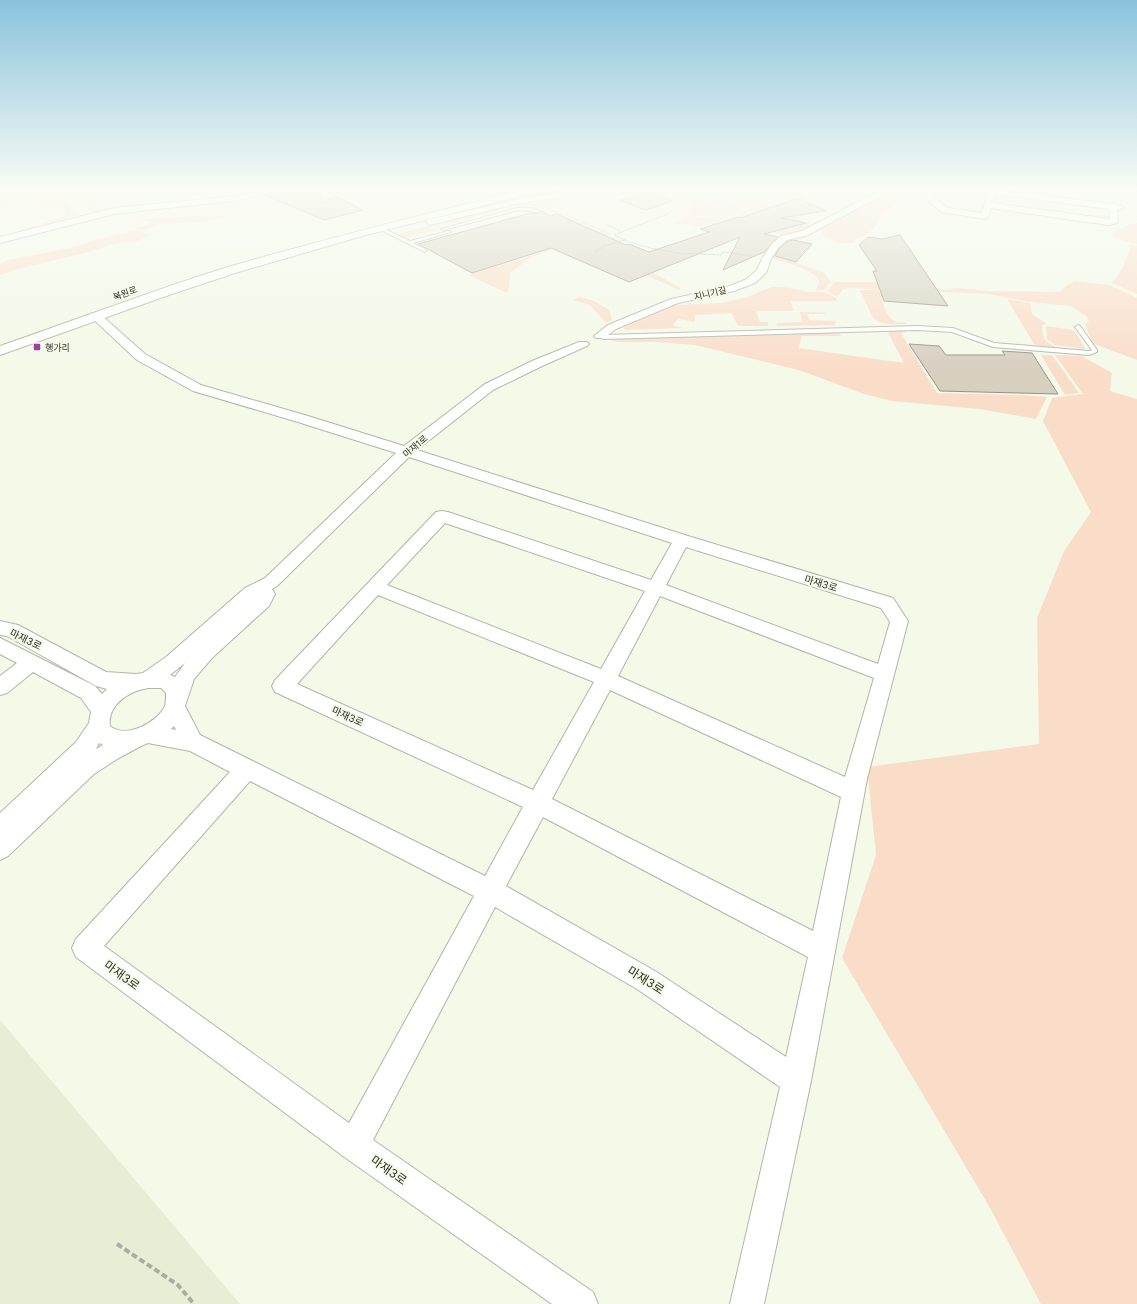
<svg xmlns="http://www.w3.org/2000/svg" width="1137" height="1304" viewBox="0 0 1137 1304" font-family="Inter,'Noto Sans KR',sans-serif">
<style>
.built{fill:#e8eed6}
.green{fill:#faddc9}
.building{fill:#d7d0c1;stroke:#979183}
.lines{fill:none;stroke-linecap:round;stroke-linejoin:round}
.service-casing{stroke:#b2b6a6;stroke-width:2}
.minor-casing{stroke:#b2b6a6;stroke-width:2}
.tertiary-casing{stroke:#b2b6a6;stroke-width:2}
.path-far1{stroke:#aaaea1;stroke-width:1;stroke-dasharray:2 1;stroke-linecap:butt}
.path{stroke:#aaaea1;stroke-width:4;stroke-dasharray:6 3;stroke-linecap:butt}
.service{fill:#fff;fill-rule:evenodd}
.minor{fill:#fff;fill-rule:evenodd}
.tertiary{fill:#fff;fill-rule:evenodd}
.poi-dot{fill:#9f40a8;stroke:#f4f9e8;stroke-width:1.5}
.labels{text-anchor:middle;dominant-baseline:central;stroke-width:4;stroke-linejoin:round;paint-order:stroke}
.far-street-label{font-size:9px;fill:#2c2e28;stroke:#f4f9e8}
.far-poi-label{font-size:9px;fill:#2c2e28;stroke:#f4f9e8;text-anchor:start}
.street-label{font-size:10px;fill:#2c2e28;stroke:#f4f9e8}
.near-street-label{font-size:12px;fill:#2c2e28;stroke:#f4f9e8}
</style>
<rect width="100%" height="100%" fill="#f4f9e8"/>
<polygon class="built" points="0,1020 240,1304 0,1304"/>
<g class="green">
<path d="M62 189H83L75 193 65 203 76 214 27 232 0 238V236L16 233 66 215V210L39 205 36 202 24 200 37 196V194C45 191 54 193 62 189Z"/>
<path d="M105 189H113L105 196 96 199 97 209 205 198 231 194 234 196 91 213 87 203C92 197 102 196 105 189Z"/>
<polygon points="559,189 580,189 514,201 448,215"/>
<path d="M660 189H682L683 193 721 208C737 203 745 196 761 204L742 210 735 215 695 216 684 212 687 211 693 205 684 198Z"/>
<polygon points="27,191 32,192 27,194 32,194 0,206 0,201"/>
<path d="M894 193 897 202 892 205 893 207C881 213 882 219 875 227 869 234 862 237 854 240L853 243H845L841 244 824 236 820 230 837 218 851 213 885 194Z"/>
<path d="M558 198 564 199 546 206 611 233 610 235 584 245 551 250 533 256 510 273 509 287 507 293 468 275 604 233 562 215 532 206H523L500 210 449 224 442 221C480 211 518 201 558 198Z"/>
<polygon points="764,204 812,225 799,231 783,235 766,229 761,222 738,215 741,212"/>
<polygon points="194,216 219,216 229,217 200,222 161,224 144,230 136,229 153,222 135,220"/>
<polygon points="689,216 693,217 731,217 698,227 690,224 672,224"/>
<polygon points="1137,223 1137,244 1115,238 1112,233 1130,224"/>
<polygon points="428,226 435,230 406,238 398,234"/>
<polygon points="137,230 150,235 136,242 124,242 107,246 89,252 21,268 0,275 0,264 8,260 71,248 94,240"/>
<path d="M799 236 808 237 794 242 778 257 820 271 824 273 831 282 824 290 815 291C817 288 819 285 819 282 820 271 782 262 772 258L771 255 786 241Z"/>
<polygon points="1132,245 1137,246 1137,294 1112,283 1122,269"/>
<polygon points="639,265 681,288 679,290 632,269"/>
<polygon points="1075,281 1109,285 1137,298 1137,360 1092,343 1085,324 1089,322 1086,316 1071,306 1029,302 989,294 851,288 843,289 837,297 828,291 834,282 878,282 948,290 956,288 989,291 1060,292 1067,285"/>
<polygon points="771,287 783,287 809,292 825,292 836,298 837,301 790,301 794,311 756,311 760,322 768,322 768,326 738,326 732,314 730,313 695,315 695,322 679,319 674,323 673,326 683,328 626,330 623,328 675,305 721,303 748,297"/>
<path d="M860 290H879C882 299 886 318 895 321 900 323 904 321 907 324 896 324 882 326 873 318Z"/>
<polygon points="580,297 594,301 609,310 612,320 606,323 590,305 572,300"/>
<path d="M1007 299 1030 303 1032 314 1047 324 1042 325C1043 338 1043 341 1056 347L1040 346 1034 344Z"/>
<polygon points="800,312 823,312 826,314 807,314 810,320 837,321 834,325 777,326 776,323 803,322"/>
<polygon points="1046,326 1073,330 1079,337 1085,349 1055,345 1047,339"/>
<polygon points="903,330 907,331 901,333 937,393 1023,395 1047,397 1036,419 979,409 892,401 864,394 799,370 695,345 659,342 618,342 610,340 665,336 829,333 840,334 841,336 802,336 798,348 904,363 887,331"/>
<polygon points="1041,355 1052,355 1079,393 1065,395"/>
<polygon points="1055,355 1082,356 1112,373 1110,391 1137,399 1137,1304 1041,1304 989,1206 842,958 876,855 867,767 1039,744 1037,618 1064,551 1091,512 1043,421 1052,398 1083,394"/>
</g>
<g class="building">
<polygon points="277,189 320,189 322,203 335,196 363,210 324,220 265,195 275,192"/>
<polygon points="648,192 673,201 645,210 620,200"/>
<polygon points="798,198 826,211 781,218 806,223 764,234 778,237 764,252 723,270 740,237 629,282 551,248 472,273 418,244 531,213 539,213 541,211 551,216 557,214 626,245 629,244 649,252 709,232 700,229 738,217 741,218"/>
<polygon points="900,235 948,306 884,301 873,271 877,271 859,245 868,237 882,239"/>
<polygon points="793,240 812,244 796,262 775,256 779,249 788,241"/>
<polygon points="909,344 939,346 946,355 1005,355 1002,351 1032,353 1058,394 940,391"/>
</g>
<g class="lines">
<defs>
<g id="service">
<polygon points="518,208 529,208 540,211 538,212 518,210 443,230 441,229"/>
<polygon points="380,227 410,241 449,231 451,232 413,243 427,250 425,252 379,229"/>
<polygon points="1078,325 1080,326 1097,350 1097,352 1089,355 993,347 952,332 917,330 603,339 600,337 603,335 917,326 953,328 994,343 1089,351 1092,350 1075,327"/>
</g>
<g id="minor">
<polygon points="263,189 276,189 275,191 239,200 114,214 0,243 0,237 114,208 239,196"/>
<polygon points="575,189 590,189 589,191 555,198 514,204 430,225 426,222 427,220 514,200"/>
<polygon points="883,189 893,189 808,235 787,240 778,248 771,259 766,273 755,283 734,291 678,303 616,329 604,338 596,338 594,336 608,325 671,299 727,287 747,279 757,270 763,257 772,244 781,236 802,231"/>
<path d="M916 189H925L947 208 982 213 988 191 990 189 1113 204 1122 206 1123 208 1117 210 1118 221 1117 223 1108 225 991 208 989 216 985 219 941 212ZM995 194 1109 209 1110 219 993 203Z"/>
<polygon points="1132,189 1137,189 1137,191 1133,191"/>
<path d="M96 313 100 314 145 354 201 385 308 416 404 446 485 384 532 361 579 342H587L589 344 587 346 540 367 493 390 417 450 688 536 893 598 908 621 867 779 811 1081 764 1304H730L780 1087 637 989 495 907 373 1140 593 1292 598 1304H552L343 1156 76 957 72 948 76 939 230 772 190 751 148 743 141 746 117 759 94 774 8 856 0 860V813L76 742 89 723 91 712 81 698 33 672 7 693 0 695V676L17 663 0 654V638L95 686 102 694 107 689 96 686 7 636 0 635V621L18 625 106 672 136 674 143 673 166 657 245 588 265 578 396 453 298 422 193 391 137 360 92 318 91 316ZM409 457 672 543 651 580 448 512 442 511 436 512 275 680 272 686 275 692 523 807 485 876 200 735 185 706 194 679 212 658 269 606 275 594 272 589 277 586ZM445 523 645 591 601 669 387 585ZM686 547 881 608 890 622 878 664 666 585ZM378 595 594 682 533 790 297 684ZM660 596 874 678 845 777 618 676ZM185 663 175 677 170 675ZM148 688H161L166 693C166 698 166 702 165 706 157 723 126 739 110 726 107 705 129 691 148 688ZM610 690 841 797 813 931 552 799ZM174 726 176 730 171 729ZM99 743 103 745 96 749ZM250 781 474 896 349 1123 104 946ZM543 817 808 957 786 1057 655 971 506 886Z"/>
</g>
<path id="tertiary" d="M526 189H543L541 191 366 235 235 273 169 295 0 355V346C76 320 151 291 228 267 327 238 427 214 526 189Z"/>
</defs>
<use href="#service" class="service-casing"/>
<use href="#minor" class="minor-casing"/>
<use href="#tertiary" class="tertiary-casing"/>
<g class="path-far1">
<polyline points="607,225 621,231"/>
<polyline points="625,240 614,235 670,213"/>
<polyline points="595,252 604,246 623,240 650,248 679,253 721,255 723,252 752,256"/>
</g>
<polyline class="path" points="117,1244 178,1285 194,1304"/>
<use href="#service" class="service"/>
<use href="#minor" class="minor"/>
<use href="#tertiary" class="tertiary"/>
</g>
<linearGradient id="sky" x2="0" y2="1"><stop stop-color="#8ac3dd"/><stop offset="0.51" stop-color="#fafcf5"/><stop offset="1" stop-color="#fafcf5" stop-opacity="0"/></linearGradient>
<rect width="1137" height="372" fill="url(#sky)"/>
<rect class="poi-dot" x="33" y="343" width="8" height="8" rx="2"/>
<g class="labels">
<g class="far-street-label">
<text transform="translate(125 293) rotate(-20)">북원로</text>
<text transform="translate(710 293) rotate(-13)">지니기길</text>
<text transform="translate(415 446) rotate(-40)">마재1로</text>
</g>
<g class="far-poi-label">
<text x="45" y="347">행가리</text>
</g>
<g class="street-label">
<text transform="translate(821 583) rotate(17)">마재3로</text>
<text transform="translate(26 639) rotate(26)">마재3로</text>
<text transform="translate(348 716) rotate(25)">마재3로</text>
</g>
<g class="near-street-label">
<text transform="translate(122 975) rotate(36)">마재3로</text>
<text transform="translate(646 980) rotate(32)">마재3로</text>
<text transform="translate(389 1170) rotate(35)">마재3로</text>
</g>
</g>
</svg>
